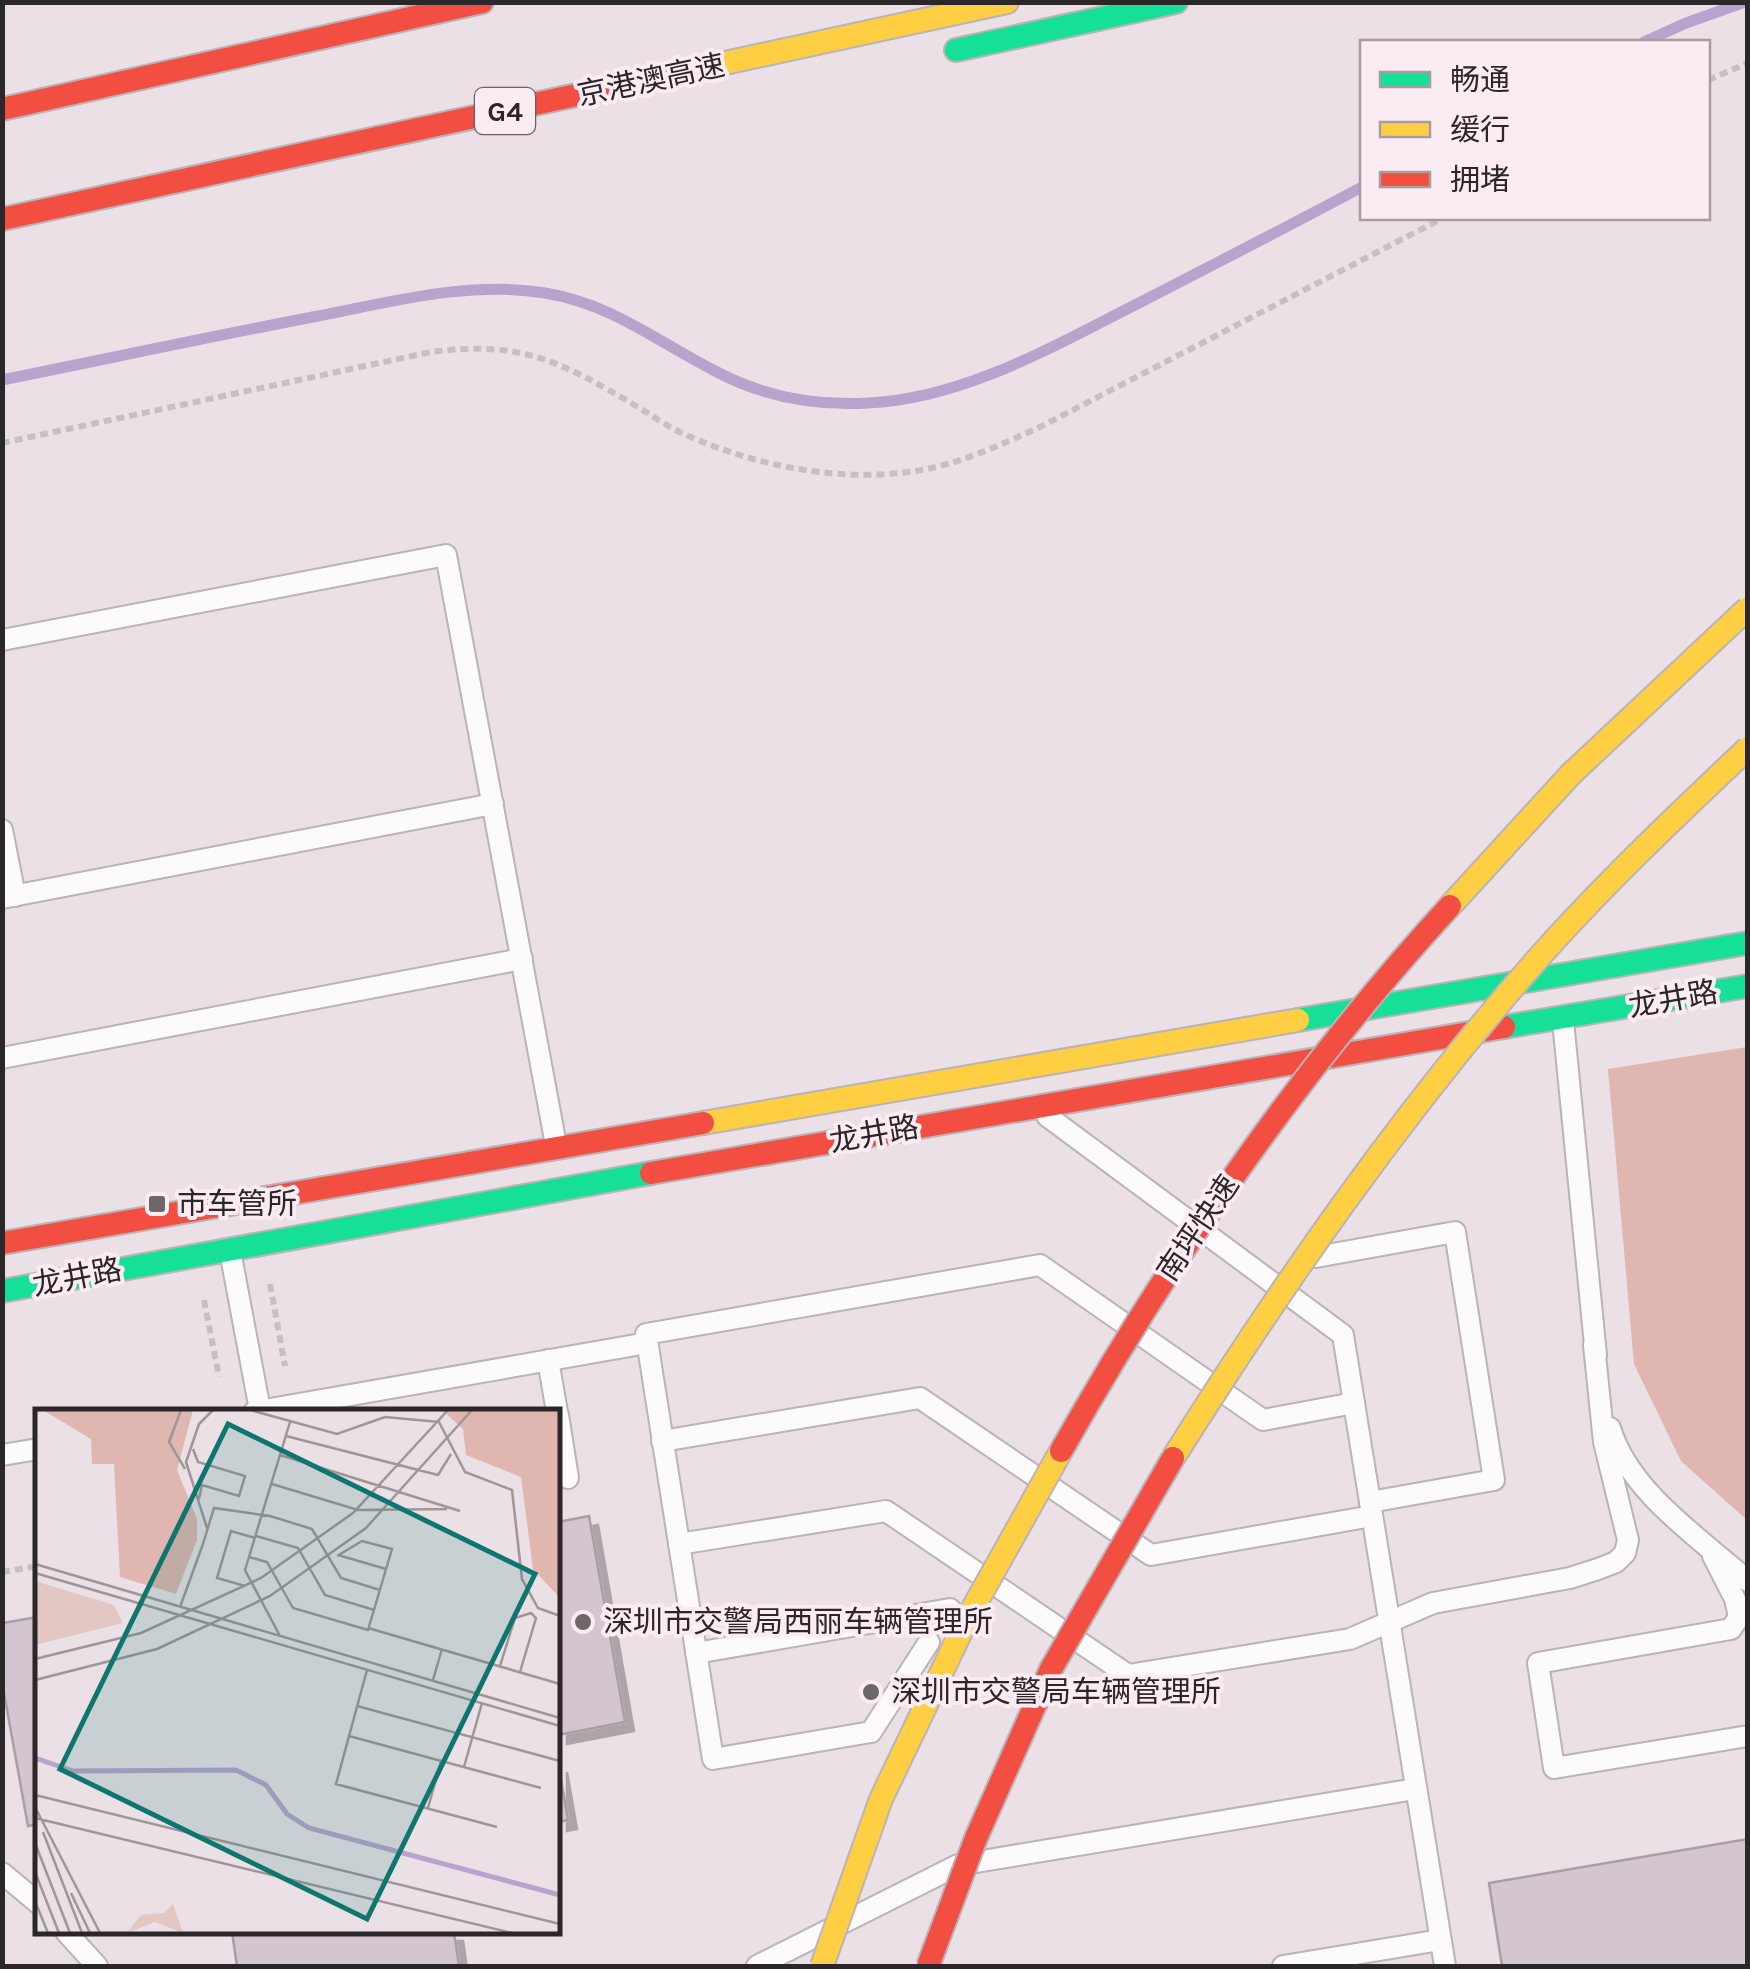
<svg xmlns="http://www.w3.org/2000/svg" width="1750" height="1969" viewBox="0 0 1750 1969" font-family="Karla,'Noto Sans SC',sans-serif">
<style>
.forest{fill:#e0b6b0}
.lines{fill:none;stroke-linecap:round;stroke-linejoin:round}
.stream{stroke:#b8a3cc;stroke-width:11}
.building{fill:#d3c6d1;stroke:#a6a0a4;stroke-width:2.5;filter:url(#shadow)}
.lane-casing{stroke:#bab3b7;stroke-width:24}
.fast-casing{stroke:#bab3b7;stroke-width:26}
.slow-casing{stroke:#bab3b7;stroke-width:26}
.jam-casing{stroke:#bab3b7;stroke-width:26}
.path{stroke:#c5c1c3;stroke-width:6;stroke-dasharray:8 5;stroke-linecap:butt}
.lane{stroke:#fcfafb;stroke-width:20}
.fast{stroke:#16e098;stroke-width:22}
.slow{stroke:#ffcf43;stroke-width:22}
.jam{stroke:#f24e42;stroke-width:22}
.slow-bridge-casing{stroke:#bab3b7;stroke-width:26;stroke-linecap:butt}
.jam-bridge-casing{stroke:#bab3b7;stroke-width:26;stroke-linecap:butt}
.slow-bridge{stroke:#ffcf43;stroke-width:22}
.jam-bridge{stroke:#f24e42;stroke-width:22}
.poi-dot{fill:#6e676a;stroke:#fbebf2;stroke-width:4}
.labels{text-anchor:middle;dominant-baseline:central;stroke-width:8;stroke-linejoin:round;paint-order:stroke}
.shield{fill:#fbebf2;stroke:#696165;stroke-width:2.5}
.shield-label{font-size:28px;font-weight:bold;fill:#2b2628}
.street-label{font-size:30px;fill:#2b2628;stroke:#fbebf2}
.poi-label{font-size:30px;fill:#2b2628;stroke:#fbebf2;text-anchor:start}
.inset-river{fill:none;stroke:#b8a3cc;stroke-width:5}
.inset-road{fill:none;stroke:#9e9699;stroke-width:2.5}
.view{fill:#0f766e;fill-opacity:0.15;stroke:#0f766e;stroke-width:5}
.inset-edge{fill:none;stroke:#2b2628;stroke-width:5}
</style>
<defs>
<filter id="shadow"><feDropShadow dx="9" dy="9" stdDeviation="0" flood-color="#0004"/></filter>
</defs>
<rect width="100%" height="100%" fill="#eae0e5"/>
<polygon class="forest" points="1747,1047 1748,1047 1747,1520 1681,1461 1634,1364 1608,1069"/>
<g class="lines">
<g class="stream">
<polyline points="1644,42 1686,23 1745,2"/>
<path d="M2 380C106 359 209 337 313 317 387 303 469 280 545 293 612 304 656 341 715 371 762 396 814 406 868 403 962 399 1052 347 1135 305 1211 266 1287 227 1362 187"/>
</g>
</g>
<g class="building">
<polygon points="589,1516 625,1722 558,1735 558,1522"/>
<polygon points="38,1617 38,1824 28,1826 2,1682 2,1623"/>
<polygon points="558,1763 568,1820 558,1822"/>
<polygon points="1748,1839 1748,1966 1502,1966 1489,1883"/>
<polygon points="232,1932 454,1932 459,1966 237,1966"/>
</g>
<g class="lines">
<defs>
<g id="lane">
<polyline points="2,640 446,555 556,1145"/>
<polyline points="2,830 15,896"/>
<polyline points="2,898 493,804"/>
<polyline points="1563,1021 1596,1355"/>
<polyline points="2,1058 522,959"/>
<polyline points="1047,1116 1343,1335 1445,1966"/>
<polyline points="230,1251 260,1410"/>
<polyline points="1316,1257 1455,1232 1494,1480 1370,1502"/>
<polyline points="548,1360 557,1412"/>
<polyline points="254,1412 647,1343"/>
<polyline points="558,1415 568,1478"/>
<path d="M1610 1428C1629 1492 1700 1538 1748 1581"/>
<polyline points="662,1441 920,1398 1151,1555 1372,1516"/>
<polyline points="2,1455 38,1449"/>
<polyline points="679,1544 886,1511 1128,1675 1350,1639 1433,1603 1570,1578 1598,1569 1616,1562 1625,1553 1628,1540 1604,1442 1594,1345"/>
<polyline points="1713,1556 1735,1599 1739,1617 1731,1629 1538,1663 1554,1768 1748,1736"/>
<polyline points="929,1642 871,1732 713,1759 646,1334 1040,1265 1263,1420 1354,1403"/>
<polyline points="696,1653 950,1609"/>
<polyline points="2,1873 38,1903"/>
<polyline points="66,1932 97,1966"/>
<polyline points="757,1966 958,1865 1415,1789"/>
<polyline points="1283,1966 1440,1940"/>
</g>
<g id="fast">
<polyline points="956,50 1176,2"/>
<polyline points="1298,1020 1748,943"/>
<polyline points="1504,1027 1748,986"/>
<polyline points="2,1291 651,1173"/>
</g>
<g id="slow">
<polyline points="683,72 1007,2"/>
<polyline points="703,1123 1298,1020"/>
</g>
<g id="jam">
<polyline points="2,109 482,2"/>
<polyline points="2,219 683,72"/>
<polyline points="651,1173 1504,1027"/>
<polyline points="2,1243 703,1123"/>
</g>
</defs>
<use href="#lane" class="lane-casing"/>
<use href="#fast" class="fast-casing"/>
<use href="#slow" class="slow-casing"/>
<use href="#jam" class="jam-casing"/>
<g class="path">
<polyline points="1708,80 1748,63"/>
<path d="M2 443 431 352C523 340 561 362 638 407 653 416 668 427 684 434 759 468 854 486 936 467 973 458 1007 442 1042 426L1443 218"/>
<polyline points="270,1284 285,1366"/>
<polyline points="204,1300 219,1377"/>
<polyline points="2,1572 38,1566"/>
</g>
<use href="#lane" class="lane"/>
<use href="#fast" class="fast"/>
<use href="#slow" class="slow"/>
<use href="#jam" class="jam"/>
<defs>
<g id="slow-bridge">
<polyline points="1450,906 1571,774 1748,608"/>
<path d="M1173 1458C1282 1285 1399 1117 1534 963 1601 887 1675 817 1748 748"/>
<polyline points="822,1966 881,1799 968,1617 1061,1451"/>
</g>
<g id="jam-bridge">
<path d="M1061 1451C1171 1256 1298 1072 1450 906"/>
<polyline points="928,1966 976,1838 1051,1669 1173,1458"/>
</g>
</defs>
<use href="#slow-bridge" class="slow-bridge-casing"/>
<use href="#jam-bridge" class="jam-bridge-casing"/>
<use href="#slow-bridge" class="slow-bridge"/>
<use href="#jam-bridge" class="jam-bridge"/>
</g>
<g class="poi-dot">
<rect x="147" y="1194" width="20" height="20" rx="5"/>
<circle cx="583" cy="1622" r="10"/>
<circle cx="871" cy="1692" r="10"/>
</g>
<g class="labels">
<rect class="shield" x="475" y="88" width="60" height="46" rx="8"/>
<g class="shield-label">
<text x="505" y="111">G4</text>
</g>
<g class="street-label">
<text transform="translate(651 80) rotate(-12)">京港澳高速</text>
<text transform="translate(1673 999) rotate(-10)">龙井路</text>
<text transform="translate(874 1134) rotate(-10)">龙井路</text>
<text transform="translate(1198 1228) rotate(-56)">南坪快速</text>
<text transform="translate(77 1277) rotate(-11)">龙井路</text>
</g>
<g class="poi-label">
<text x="177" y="1204">市车管所</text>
<text x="603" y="1622">深圳市交警局西丽车辆管理所</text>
<text x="891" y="1692">深圳市交警局车辆管理所</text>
</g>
</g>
<g transform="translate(35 1409)">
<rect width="525" height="525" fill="#eae0e5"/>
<path d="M0 172 79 196 88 214 0 236ZM138 495 148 524 120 513 92 524 106 506 129 504Z" fill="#e3c7c3"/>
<path d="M8 1H158L142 61 162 110V131L141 185 85 168 79 55H57L56 30ZM407 1H525V189L498 160 486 68 431 46 428 20Z" fill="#e0b6b0"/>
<path class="inset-river" d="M0 349 38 362 201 361 231 376 252 405 274 419 525 486"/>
<path class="inset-road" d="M146 1 134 33 150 60M215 1 302 25 350 8 404 13 430 63 477 81 487 170 503 199 525 207M251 27 403 66 416 45M158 40 163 53 210 67 204 87 167 76 164 90M245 46 425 102M237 75 323 101 412 100M172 119 151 53 164 15 178 1M221 127 263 139 290 186 339 201M167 138 179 99 235 107 277 120 306 169 345 181M303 146 351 160M214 148 232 153 258 199 333 221 357 140 327 132 302 147M0 155 525 309M0 164 525 317M210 177 182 169 196 122 220 129M145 198 168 135M333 219 525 275M245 227 210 161 255 13M0 250 106 224 226 169 318 104 413 1M465 257 480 209 496 204 501 209 485 263M332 261 301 375 462 418M0 271 122 240 235 187 331 119 437 1M398 271 407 240M322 297 525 352M314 327 506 379M429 358 447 294M0 386 525 515M0 398 65 524M393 399 406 352M0 409 477 524M8 423 47 524M0 434 35 524M0 463 24 524M36 484 55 524M0 492 13 524"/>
<path class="view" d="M193 15 500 165 332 510 25 360Z"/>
<rect width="525" height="525" class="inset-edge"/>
</g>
<rect width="1750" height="1969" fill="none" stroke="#2b2628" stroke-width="10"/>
<rect x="1360" y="40" width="350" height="180" fill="#fbebf2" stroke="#a89ca1" stroke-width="2.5"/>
<rect x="1380" y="72" width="50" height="15" fill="#16e098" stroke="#a89ca1" stroke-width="2.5"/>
<text x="1450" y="90" font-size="30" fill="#2b2628">畅通</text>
<rect x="1380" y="122" width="50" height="15" fill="#ffcf43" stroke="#a89ca1" stroke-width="2.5"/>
<text x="1450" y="140" font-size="30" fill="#2b2628">缓行</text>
<rect x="1380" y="172" width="50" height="15" fill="#f24e42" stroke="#a89ca1" stroke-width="2.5"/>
<text x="1450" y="190" font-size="30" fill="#2b2628">拥堵</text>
</svg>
